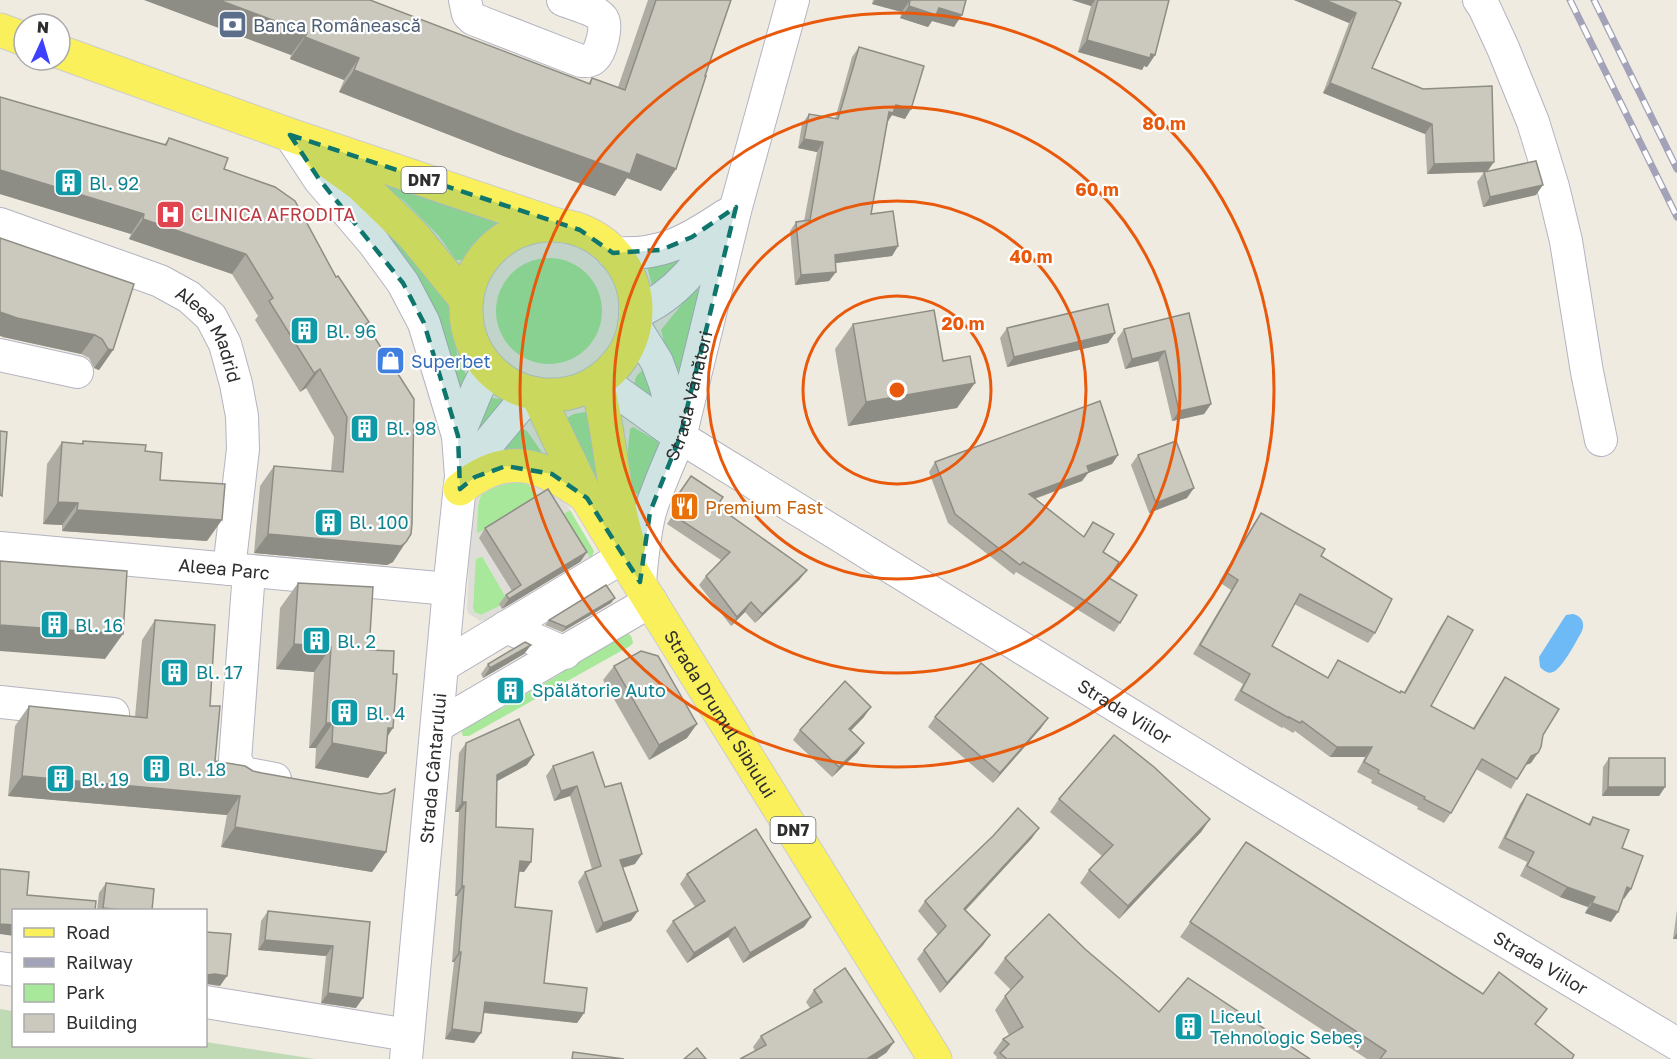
<svg xmlns="http://www.w3.org/2000/svg" width="1677" height="1059" viewBox="0 0 1677 1059" font-family="'Golos Text',sans-serif">
<style>
.green{fill:#a7e89a}
.cemetery{fill:#c1dab6}
.plaza{fill:#dfddd7;fill-rule:evenodd}
.water{fill:#6ebaf6}
.lines{fill:none;stroke-linecap:round;stroke-linejoin:round}
.minor-casing{stroke:#b4b4c2;stroke-width:34}
.major-casing{stroke:#cdcdcd;stroke-width:35}
.minor{stroke:#fff;stroke-width:32}
.major{stroke:#f9f05b;stroke-width:33}
.rail-casing{stroke:#a2a2b9;stroke-width:7}
.rail{stroke:#fff;stroke-width:4.5;stroke-dasharray:14;stroke-linecap:butt}
.wall{fill:#afada3}
.shaded-wall{fill:#8e8d85}
.building{fill:#cbc9be;stroke:#8e8d85;stroke-width:1.5}
.marked{fill:#0f766e;fill-opacity:0.2;stroke:#0f766e;stroke-width:4.5;stroke-dasharray:12 8;stroke-linejoin:round}
.ring{fill:none;stroke:#e8590c;stroke-width:3}
.labels{text-anchor:middle;dominant-baseline:central;stroke-width:4.5;stroke-linejoin:round;paint-order:stroke}
.shield{fill:#fff;stroke:#6d6d6d;stroke-width:1.5}
.shield-label{font-size:16px;font-weight:bold;fill:#2e2e2e}
.service-label{font-size:18px;fill:#4e5e75;stroke:#fff;text-anchor:start}
.culture-label{font-size:18px;fill:#0d838f;stroke:#fff;text-anchor:start}
.health-label{font-size:18px;fill:#be3a42;stroke:#fff;text-anchor:start}
.street-label{font-size:18px;fill:#2e2e2e;stroke:#fff}
.shop-label{font-size:18px;fill:#366cbe;stroke:#fff;text-anchor:start}
.food-label{font-size:18px;fill:#c56008;stroke:#fff;text-anchor:start}
.centre{fill:#e8590c;stroke:#fff;stroke-width:3}
.ring-label{font-size:18px;text-anchor:middle;font-weight:bold;fill:#e8590c;stroke:#fff;stroke-width:4.5;stroke-linejoin:round;paint-order:stroke}
</style>
<rect width="100%" height="100%" fill="#efebe0"/>
<g class="green">
<polygon points="368,174 499,222 476,244 463,260 456,260 438,235 404,201"/>
<polygon points="353,197 356,197 447,296 453,335 457,353 466,375 467,384 461,390"/>
<polygon points="692,256 654,294 647,266"/>
<circle cx="549" cy="311" r="53"/>
<polygon points="695,288 707,295 684,369 678,371 673,370 670,366 661,330"/>
<path d="M648 369 667 421 635 399C634 386 632 372 648 369Z"/>
<polygon points="492,398 501,399 505,403 469,443 489,399"/>
<polygon points="590,411 608,502 563,420 574,414"/>
<path d="M633 427 657 441 660 446 639 496C623 486 628 446 630 429Z"/>
<polygon points="520,428 527,431 541,451 541,453 497,453"/>
<path d="M524 480 539 496 477 534C477 517 474 489 495 484 504 481 515 481 524 480Z"/>
<polygon points="570,510 594,551 591,560 562,514"/>
<polygon points="480,556 482,556 507,599 499,604 500,606 481,615 474,612 473,608 475,560"/>
<path d="M624 633C631 634 632 636 633 643L630 646 469 736H463L461 729 500 706 502 708 562 673 561 670Z"/>
</g>
<polygon class="cemetery" points="0,1009 13,1011 14,1046 206,1046 206,1042 315,1059 0,1059"/>
<path class="plaza" d="M509 472 563 498 570 510 562 515 591 560 583 566 551 514 514 594 507 599 483 557 476 558 473 608 474 612 481 615 500 606 504 612 490 619 480 621 469 614 467 610 471 503 474 494ZM510 477 524 480 531 486 539 496 477 534 478 506 480 497 485 490Z"/>
<path class="water" d="M1573 614C1582 616 1585 623 1582 631 1577 640 1562 669 1553 672 1548 674 1544 671 1540 667L1539 657 1564 618 1566 615Z"/>
<g class="lines">
<defs>
<g id="minor">
<path d="M465 0 468 14 473 19 581 61C586 61 590 62 594 58 601 52 608 25 602 18 596 10 573 4 563 0"/>
<polyline points="1479,0 1484,7 1503,48 1533,122 1553,187 1566,241 1587,372 1601,440"/>
<polyline points="290,135 319,179 373,242 403,283 424,323 458,436"/>
<path id="s1" d="M0 224 160 281 189 297 211 317 225 344 236 384 242 416 243 449 229 569"/>
<path d="M613 253C662 256 687 241 726 215"/>
<path d="M635 313C676 297 701 261 725 226"/>
<polyline points="634,325 657,362 665,384 679,434"/>
<polyline points="0,355 77,372"/>
<path id="s2" d="M601 380 680 437 701 450 1246 786 1677 1044"/>
<polyline points="461,476 530,393"/>
<path id="s3" d="M0 548 449 589"/>
<polyline points="249,572 235,760 243,773 275,779"/>
<path id="s4" d="M640 582C642 559 644 535 650 512 658 486 669 462 680 437L736 207 793 0"/>
<polyline points="506,627 565,653"/>
<polyline points="442,666 623,557"/>
<polyline points="0,702 113,714"/>
<polyline points="437,726 651,601"/>
<polyline points="0,968 14,970"/>
<polyline points="206,1002 408,1035"/>
<path id="s5" d="M406 1059 449 589 461 476 458 436 477 390 488 368"/>
</g>
<g id="major">
<polyline points="0,30 24,39"/>
<polyline points="60,52 290,135 554,224"/>
<polyline points="321,156 360,184 413,235 466,300"/>
<circle cx="551" cy="310" r="85"/>
<path d="M597 383C611 437 612 493 629 546"/>
<path id="s6" d="M537 394 587 498 616 546 935 1059"/>
<path d="M460 489C508 450 541 464 587 497"/>
</g>
</defs>
<use href="#minor" class="minor-casing"/>
<use href="#major" class="major-casing"/>
<use href="#minor" class="minor"/>
<use href="#major" class="major"/>
<defs>
<g id="rail">
<polyline points="1570,0 1677,217"/>
<polyline points="1594,0 1677,169"/>
</g>
</defs>
<use href="#rail" class="rail-casing"/>
<use href="#rail" class="rail"/>
</g>
<g class="wall">
<polygon points="648,0 731,0 705,76 676,169 661,191 627,178 615,196 501,155 339,92 344,80 290,59 291,55 174,10 588,84 592,78 618,87"/>
<polygon points="873,0 966,0 954,27 932,21 928,27 900,18 902,12 872,4"/>
<polygon points="1072,0 1169,0 1155,55 1147,67 1144,66 1142,70 1078,52 1091,6"/>
<polygon points="1294,0 1395,0 1372,68 1487,172 1427,174 1425,134 1323,93 1349,23"/>
<polygon points="859,47 905,119 892,115 887,122 871,214 898,246 892,256 835,263 836,272 829,281 795,285 790,231 796,222 804,221 817,152 798,148 802,124 809,114 835,119 852,57"/>
<polygon points="0,97 164,145 169,138 224,169 336,277 367,325 393,562 387,565 254,553 260,486 274,466 331,471 334,437 306,388 300,392 255,320 258,316 232,274 129,239 131,234 0,194"/>
<polygon points="1484,172 1536,195 1483,207 1477,182"/>
<polygon points="134,284 113,350 99,370 94,368 89,358 81,354 3,337"/>
<polygon points="1189,313 1211,404 1204,414 1172,421 1158,361 1125,369 1117,339 1124,329"/>
<polygon points="853,324 943,361 957,408 848,426 835,349"/>
<polygon points="1007,328 1115,333 1108,343 1007,367 1000,338"/>
<polygon points="83,441 145,451 160,480 207,541 62,531 62,525 43,524 47,464 62,442 81,444"/>
<polygon points="1118,455 1112,464 1088,473 1082,481 1035,499 1083,537 1093,522 1103,552 1120,623 1114,632 1016,572 1014,575 948,523 929,472 935,462"/>
<polygon points="1138,455 1187,498 1149,513 1131,465"/>
<polygon points="691,476 717,506 800,579 755,623 745,612 731,626 699,585 706,576 721,560 667,524 676,510 671,504"/>
<polygon points="1261,513 1321,556 1375,633 1368,643 1294,604 1272,646 1327,678 1338,660 1399,693 1404,692 1441,626 1448,616 1431,706 1473,728 1505,677 1543,735 1531,763 1525,765 1511,789 1476,769 1451,813 1444,823 1417,809 1418,807 1371,783 1372,780 1357,772 1365,757 1330,757 1295,731 1293,733 1283,727 1282,728 1234,700 1243,684 1193,654 1231,590 1219,582 1254,523"/>
<polygon points="485,528 587,552 580,562 502,609 499,604 506,595 512,591 479,538"/>
<polygon points="298,583 369,650 387,738 386,753 368,778 315,768 316,748 309,748 314,672 276,669 280,608"/>
<polygon points="615,598 611,603 562,632 545,625 549,620"/>
<polygon points="155,620 210,706 215,761 253,771 386,852 372,872 221,847 227,815 8,796 15,726 29,706 135,717 142,640"/>
<polygon points="531,645 524,654 483,678 481,674 488,664"/>
<polygon points="614,666 687,738 649,760 603,680"/>
<polygon points="864,717 851,731 864,743 857,753 832,777 793,740 800,730"/>
<polygon points="935,717 1048,718 1041,728 993,783 928,727"/>
<polygon points="466,743 527,765 497,781 496,827 531,862 524,872 519,871 515,907 544,983 584,1013 577,1023 483,1013 474,1043 445,1039 454,962 452,962 457,896 455,896 459,812 455,812 459,753"/>
<polygon points="1609,758 1665,787 1659,796 1602,796 1603,767"/>
<polygon points="553,766 605,787 635,864 623,868 631,921 596,933 578,882 585,872 592,869 570,796 554,801 546,776"/>
<polygon points="1527,794 1588,824 1593,817 1622,848 1624,899 1623,898 1611,922 1585,913 1588,907 1560,897 1520,876 1527,862 1498,848 1520,804"/>
<polygon points="1059,799 1210,819 1201,832 1119,919 1080,883 1089,870 1102,856 1050,812"/>
<polygon points="993,836 1032,838 966,910 990,935 983,945 940,993 917,959 924,950 938,935 918,911 925,901"/>
<polygon points="1246,842 1483,994 1536,1025 1572,1059 1367,1059 1180,937"/>
<polygon points="687,874 811,917 804,927 743,963 728,937 687,963 666,931 673,921 695,907 680,884"/>
<polygon points="106,883 152,910 97,910 99,893"/>
<polygon points="1677,910 1677,939 1673,939"/>
<polygon points="268,911 370,922 356,1008 321,1003 326,956 258,950 261,921"/>
<polygon points="1085,949 1159,1012 1310,1059 996,1059 997,1057 993,1053 1003,1039 1009,1035 995,1010 1005,996 1011,990 994,973 1005,958"/>
<polygon points="814,990 894,1042 886,1053 755,1051 753,1047 761,1036 810,1008 806,1002"/>
</g>
<g class="shaded-wall">
<polygon points="144,0 219,0 307,33 291,55"/>
<polygon points="875,0 910,0 902,12 872,4"/>
<polygon points="1072,0 1095,0 1091,6"/>
<polygon points="1294,0 1325,0 1356,13 1349,23"/>
<polygon points="909,6 939,8 962,15 954,27 932,21 928,27 900,18"/>
<polygon points="305,37 359,58 344,80 290,59"/>
<polygon points="1087,40 1155,55 1147,67 1144,66 1142,70 1078,52"/>
<polygon points="354,70 637,154 676,169 661,191 627,178 615,196 501,155 339,92"/>
<polygon points="1330,83 1432,124 1425,134 1323,93"/>
<polygon points="896,105 911,109 905,119 892,115 887,123 889,112"/>
<polygon points="804,139 823,142 817,152 798,148"/>
<polygon points="1494,162 1487,172 1427,174 1434,164"/>
<polygon points="0,170 144,214 131,234 0,194"/>
<polygon points="1543,185 1536,195 1483,207 1490,197"/>
<polygon points="143,219 246,254 232,274 129,239"/>
<polygon points="898,246 892,256 828,264 835,255"/>
<polygon points="836,272 829,281 795,285 801,275"/>
<polygon points="0,312 95,335 81,354 3,337 0,336"/>
<polygon points="1115,333 1108,343 1007,367 1014,357"/>
<polygon points="108,349 113,350 99,370 94,368"/>
<polygon points="1165,351 1158,361 1125,369 1132,359"/>
<polygon points="320,369 306,388 300,392 314,373"/>
<polygon points="975,383 957,408 848,426 866,402"/>
<polygon points="1211,404 1204,414 1172,421 1179,411"/>
<polygon points="1118,455 1112,464 1088,473 1082,481 1022,503 1029,494 1087,466"/>
<polygon points="1194,488 1187,498 1149,513 1156,503"/>
<polygon points="58,502 78,503 62,525 43,524"/>
<polygon points="77,510 222,520 207,541 62,531"/>
<polygon points="268,534 406,542 393,562 387,565 254,553"/>
<polygon points="587,552 580,562 502,609 509,599"/>
<polygon points="807,570 800,579 755,623 762,614"/>
<polygon points="615,598 611,603 562,632 566,627"/>
<polygon points="751,602 745,612 731,626 737,617"/>
<polygon points="0,625 123,634 105,659 0,651"/>
<polygon points="294,644 331,647 314,672 276,669"/>
<polygon points="531,645 524,654 483,678 490,668"/>
<polygon points="871,707 864,717 842,739 849,729"/>
<polygon points="1048,718 1041,728 993,783 1000,773"/>
<polygon points="326,723 333,723 316,748 309,748"/>
<polygon points="697,724 687,738 649,760 659,745"/>
<polygon points="388,728 393,728 378,751 386,753 368,778 315,768 332,743"/>
<polygon points="864,743 857,753 832,777 839,767"/>
<polygon points="1337,747 1372,747 1365,757 1330,757"/>
<polygon points="1538,753 1531,763 1524,766 1531,756"/>
<polygon points="534,755 527,765 490,785 497,775"/>
<polygon points="22,776 240,796 227,815 8,796"/>
<polygon points="577,786 570,796 554,801 561,791"/>
<polygon points="1608,787 1665,787 1659,796 1602,796"/>
<polygon points="462,802 466,802 459,812 455,812"/>
<polygon points="1210,819 1201,832 1119,919 1128,906"/>
<polygon points="235,827 386,852 372,872 221,847"/>
<polygon points="1039,828 1032,838 957,919 964,909"/>
<polygon points="642,854 635,864 613,870 620,860"/>
<polygon points="520,861 531,862 524,872 513,871"/>
<polygon points="462,886 464,886 457,896 455,896"/>
<polygon points="1567,887 1595,897 1588,907 1560,897"/>
<polygon points="1627,887 1631,889 1624,899 1620,897"/>
<polygon points="1592,903 1618,912 1611,922 1585,913"/>
<polygon points="103,908 123,910 101,910"/>
<polygon points="638,911 631,921 596,933 603,923"/>
<polygon points="811,917 804,927 743,963 750,953"/>
<polygon points="0,924 14,925 14,936 0,934"/>
<polygon points="735,927 728,937 687,963 694,953"/>
<polygon points="1677,933 1677,939 1673,939"/>
<polygon points="990,935 983,945 940,993 947,983"/>
<polygon points="265,940 333,946 326,956 258,950"/>
<polygon points="459,952 461,952 454,962 452,962"/>
<polygon points="215,974 227,976 220,986 206,984 206,976 207,975"/>
<polygon points="328,993 363,998 356,1008 321,1003"/>
<polygon points="485,1002 584,1013 577,1023 478,1012"/>
<polygon points="452,1029 481,1033 474,1043 445,1039"/>
<polygon points="894,1042 886,1053 877,1059 867,1059"/>
</g>
<g class="building">
<polygon points="219,0 370,0 590,84 592,78 625,90 656,0 731,0 705,76 706,76 676,169 637,154 630,174 516,133 354,70 359,58 305,37 307,33"/>
<polygon points="910,0 966,0 962,15 939,8 936,15 909,6"/>
<polygon points="1098,0 1169,0 1155,55 1151,54 1150,58 1087,40"/>
<polygon points="1325,0 1395,0 1401,3 1372,68 1423,89 1492,86 1494,162 1434,164 1432,124 1330,83 1356,13"/>
<polygon points="859,47 924,66 911,109 896,105 893,113 889,112 871,214 893,211 898,246 835,255 836,272 801,275 796,222 810,220 823,142 804,139 809,114 838,119"/>
<polygon points="0,97 166,145 169,138 228,158 224,169 275,187 295,201 336,277 338,276 369,322 366,324 414,399 412,524 411,534 406,542 401,546 268,534 274,466 343,472 347,417 320,369 314,373 269,301 273,298 246,254 143,219 144,214 0,170"/>
<polygon points="1536,161 1543,185 1490,197 1484,172"/>
<polygon points="0,238 134,284 113,350 108,349 102,339 95,335 17,318 0,312"/>
<polygon points="1108,304 1115,333 1014,357 1007,328"/>
<polygon points="934,310 943,361 970,356 975,383 866,402 853,324"/>
<polygon points="1189,313 1211,404 1179,411 1165,351 1132,359 1124,329"/>
<polygon points="1100,401 1118,455 1087,466 1089,472 1029,494 1084,537 1093,522 1114,534 1103,552 1119,562 1109,578 1137,595 1120,623 1023,562 1020,565 955,514 935,462"/>
<polygon points="0,431 7,432 2,496 0,495"/>
<polygon points="83,441 146,445 145,451 162,453 160,480 225,484 222,520 77,510 78,503 58,502 62,442 83,444"/>
<polygon points="1176,441 1194,488 1156,503 1138,455"/>
<polygon points="691,476 723,497 717,506 807,570 762,614 751,602 737,617 706,576 730,552 673,515 683,500 678,495"/>
<polygon points="548,489 587,552 509,599 506,595 521,585 485,528"/>
<polygon points="1261,513 1325,549 1321,556 1392,599 1375,633 1300,594 1272,646 1328,678 1338,660 1400,693 1401,691 1405,693 1448,616 1473,630 1431,706 1474,729 1505,677 1559,709 1543,735 1541,747 1538,753 1531,756 1517,779 1482,759 1451,813 1424,799 1425,797 1378,773 1379,770 1364,762 1372,747 1337,747 1302,721 1300,723 1289,717 1289,718 1241,691 1250,674 1200,645 1238,580 1226,572"/>
<polygon points="0,561 127,571 123,634 0,625"/>
<polygon points="298,583 373,587 369,650 394,651 393,674 397,674 393,728 388,728 386,753 332,743 333,723 326,723 331,647 294,644"/>
<polygon points="606,585 615,598 566,627 549,620"/>
<polygon points="155,620 215,625 210,706 220,706 215,761 245,766 253,771 262,773 380,794 388,793 395,789 386,852 235,827 240,796 22,776 29,706 147,718"/>
<polygon points="525,642 531,645 490,668 488,664"/>
<polygon points="641,651 658,656 697,724 659,745 614,666"/>
<polygon points="981,663 1048,718 1000,773 935,717"/>
<polygon points="845,681 871,707 849,729 864,743 839,767 800,730"/>
<polygon points="519,719 534,755 497,775 496,827 533,829 531,862 520,861 515,907 552,911 544,983 587,988 584,1013 485,1002 481,1033 452,1029 461,952 459,952 464,886 462,886 466,802 462,802 466,743"/>
<polygon points="1114,735 1154,767 1210,819 1128,906 1089,870 1113,845 1059,799"/>
<polygon points="593,752 605,787 621,783 642,854 620,860 638,911 603,923 585,872 601,866 577,786 561,791 553,766"/>
<polygon points="1609,758 1665,758 1665,787 1608,787"/>
<polygon points="1527,794 1590,825 1593,817 1629,830 1622,848 1643,856 1631,889 1627,887 1618,912 1592,903 1595,897 1567,887 1527,866 1534,852 1505,838"/>
<polygon points="1018,808 1039,828 964,909 990,935 947,983 924,950 946,926 925,901 993,836"/>
<polygon points="756,829 811,917 750,953 735,927 694,953 673,921 705,901 687,874"/>
<polygon points="1246,842 1483,994 1499,972 1547,1009 1535,1024 1574,1055 1572,1059 1380,1059 1386,1051 1190,922"/>
<polygon points="0,869 29,872 27,895 96,901 95,910 14,910 14,925 0,924"/>
<polygon points="106,883 154,889 152,910 123,910 103,908"/>
<polygon points="268,911 370,922 363,998 328,993 333,946 265,940"/>
<polygon points="1049,914 1085,949 1159,1012 1188,978 1310,1059 1007,1059 1000,1053 1009,1044 1003,1039 1023,1027 1005,996 1023,977 1005,958"/>
<polygon points="206,932 231,934 227,976 215,974 207,975 206,976"/>
<polygon points="845,968 894,1042 867,1059 740,1059 766,1045 761,1036 822,1002 814,990"/>
<polygon points="697,1048 706,1059 684,1059"/>
<polygon points="573,1052 624,1059 572,1059"/>
</g>
<path class="marked" d="M290 135 580 230 613 253 661 250 692 237 736 207 680 437 650 512 640 582 587 498 552 474 506 466 475 477 460 489 458 436 424 323 403 283 319 179Z"/>
<g class="ring">
<circle cx="897" cy="390" r="94"/>
<circle cx="897" cy="390" r="189"/>
<circle cx="897" cy="390" r="283"/>
<circle cx="897" cy="390" r="377"/>
</g>
<defs>
<symbol id="bank-square" viewBox="-11 -11 22 22"><rect x="-9" y="-9" width="18" height="18" rx="4" fill="#5c6f8a" stroke="#fff"/><path d="M-6-4H6V4H-6ZM0-2.3a2.3 2.3 0 1 0 0 4.6a2.3 2.3 0 1 0 0-4.6Z" fill="#fff"/></symbol>
<symbol id="building-square" viewBox="-11 -11 22 22"><rect x="-9" y="-9" width="18" height="18" rx="4" fill="#0f9aa8" stroke="#fff"/><path d="M-4-6H4V6H1V3H-1V6H-4ZM-2.5-4.3h1.7v1.8h-1.7ZM.8-4.3h1.7v1.8H.8ZM-2.5-1h1.7V.8h-1.7ZM.8-1h1.7V.8H.8Z" fill="#fff"/></symbol>
<symbol id="hospital-square" viewBox="-11 -11 22 22"><rect x="-9" y="-9" width="18" height="18" rx="4" fill="#e0444e" stroke="#fff"/><path d="M-5-5h3v3.5h4V-5h3V5h-3V1.5h-4V5h-3Z" fill="#fff"/></symbol>
<symbol id="shop-square" viewBox="-11 -11 22 22"><rect x="-9" y="-9" width="18" height="18" rx="4" fill="#3f7fe0" stroke="#fff"/><path d="M-5-2.5h2.3a2.7 3.5 0 0 1 5.4 0H5L5.5 6h-11ZM-1.5-2.5h3a1.5 2.3 0 0 0-3 0Z" fill="#fff"/></symbol>
<symbol id="restaurant-square" viewBox="-11 -11 22 22"><rect x="-9" y="-9" width="18" height="18" rx="4" fill="#e8710a" stroke="#fff"/><path d="M-5-6h1v4h1v-4h1v4h1v-4h1v5L-1.5 .5V6h-2V.5L-5-1ZM5-6V6H3V1.5H1.5Q1.5-4 5-6Z" fill="#fff"/></symbol>
</defs>
<g fill-rule="evenodd">
<use href="#bank-square" x="216" y="8" width="33" height="33"/>
<use href="#building-square" x="52" y="166" width="33" height="33"/>
<use href="#hospital-square" x="154" y="198" width="33" height="33"/>
<use href="#building-square" x="288" y="314" width="33" height="33"/>
<use href="#shop-square" x="374" y="344" width="33" height="33"/>
<use href="#building-square" x="348" y="412" width="33" height="33"/>
<use href="#restaurant-square" x="668" y="490" width="33" height="33"/>
<use href="#building-square" x="312" y="506" width="33" height="33"/>
<use href="#building-square" x="38" y="608" width="33" height="33"/>
<use href="#building-square" x="300" y="624" width="33" height="33"/>
<use href="#building-square" x="158" y="656" width="33" height="33"/>
<use href="#building-square" x="494" y="674" width="33" height="33"/>
<use href="#building-square" x="328" y="696" width="33" height="33"/>
<use href="#building-square" x="140" y="752" width="33" height="33"/>
<use href="#building-square" x="44" y="762" width="33" height="33"/>
<use href="#building-square" x="1172" y="1010" width="33" height="33"/>
</g>
<g class="labels">
<g class="shield">
<rect x="401.5" y="167" width="45" height="26" rx="4.5"/>
<rect x="770.5" y="817" width="45" height="26" rx="4.5"/>
</g>
<g class="shield-label">
<text x="424" y="180">DN7</text>
<text x="793" y="830">DN7</text>
</g>
<g class="service-label">
<text x="253" y="25">Banca Românească</text>
</g>
<g class="culture-label">
<text x="89" y="183">Bl. 92</text>
<text x="326" y="331">Bl. 96</text>
<text x="386" y="428">Bl. 98</text>
<text x="349" y="522">Bl. 100</text>
<text x="75" y="625">Bl. 16</text>
<text x="337" y="641">Bl. 2</text>
<text x="196" y="672">Bl. 17</text>
<text x="532" y="690">Spălătorie Auto</text>
<text x="366" y="713">Bl. 4</text>
<text x="178" y="769">Bl. 18</text>
<text x="81" y="779">Bl. 19</text>
<text x="1210" y="1016">Liceul<tspan x="1210" dy="21">Tehnologic Sebeș</tspan></text>
</g>
<g class="health-label">
<text x="191" y="214">CLINICA AFRODITA</text>
</g>
<g class="street-label">
<text stroke="none"><textPath href="#s1" startOffset="246">Aleea Madrid</textPath></text>
<text stroke="none"><textPath href="#s4" startOffset="194">Strada Vânători</textPath></text>
<text stroke="none"><textPath href="#s3" startOffset="225">Aleea Parc</textPath></text>
<text stroke="none"><textPath href="#s2" startOffset="620">Strada Viilor</textPath></text>
<text stroke="none"><textPath href="#s6" startOffset="369">Strada Drumul Sibiului</textPath></text>
<text stroke="none"><textPath href="#s5" startOffset="292">Strada Cântarului</textPath></text>
<text stroke="none"><textPath href="#s2" startOffset="1106">Strada Viilor</textPath></text>
</g>
<g class="shop-label">
<text x="411" y="361">Superbet</text>
</g>
<g class="food-label">
<text x="705" y="507">Premium Fast</text>
</g>
</g>
<circle cx="897" cy="390" r="9" class="centre"/>
<g class="ring-label">
<text x="1164" y="130">80 m</text>
<text x="1097" y="196">60 m</text>
<text x="1031" y="263">40 m</text>
<text x="963" y="330">20 m</text>
</g>
<rect x="12" y="909" width="195" height="138" fill="#ffffff" stroke="#ababab" stroke-width="1.5"/>
<rect x="24" y="928" width="30" height="9" fill="#f9f05b" stroke="#ababab" stroke-width="1.5"/>
<text x="66" y="939" font-size="18" fill="#2e2e2e">Road</text>
<rect x="24" y="958" width="30" height="9" fill="#a2a2b9" stroke="#ababab" stroke-width="1.5"/>
<text x="66" y="969" font-size="18" fill="#2e2e2e">Railway</text>
<rect x="24" y="984" width="30" height="18" fill="#a7e89a" stroke="#ababab" stroke-width="1.5"/>
<text x="66" y="999" font-size="18" fill="#2e2e2e">Park</text>
<rect x="24" y="1014" width="30" height="18" fill="#cbc9be" stroke="#ababab" stroke-width="1.5"/>
<text x="66" y="1029" font-size="18" fill="#2e2e2e">Building</text>
<g transform="translate(42 42) rotate(4)"><circle r="28" fill="#ffffff" stroke="#ababab" stroke-width="1.5"/>
<path d="M0-4.5L10 22L0 15L-10 22Z" fill="#3d40ff"/>
<text y="-9" font-size="16" font-weight="bold" text-anchor="middle" fill="#2e2e2e">N</text>
</g>
</svg>
